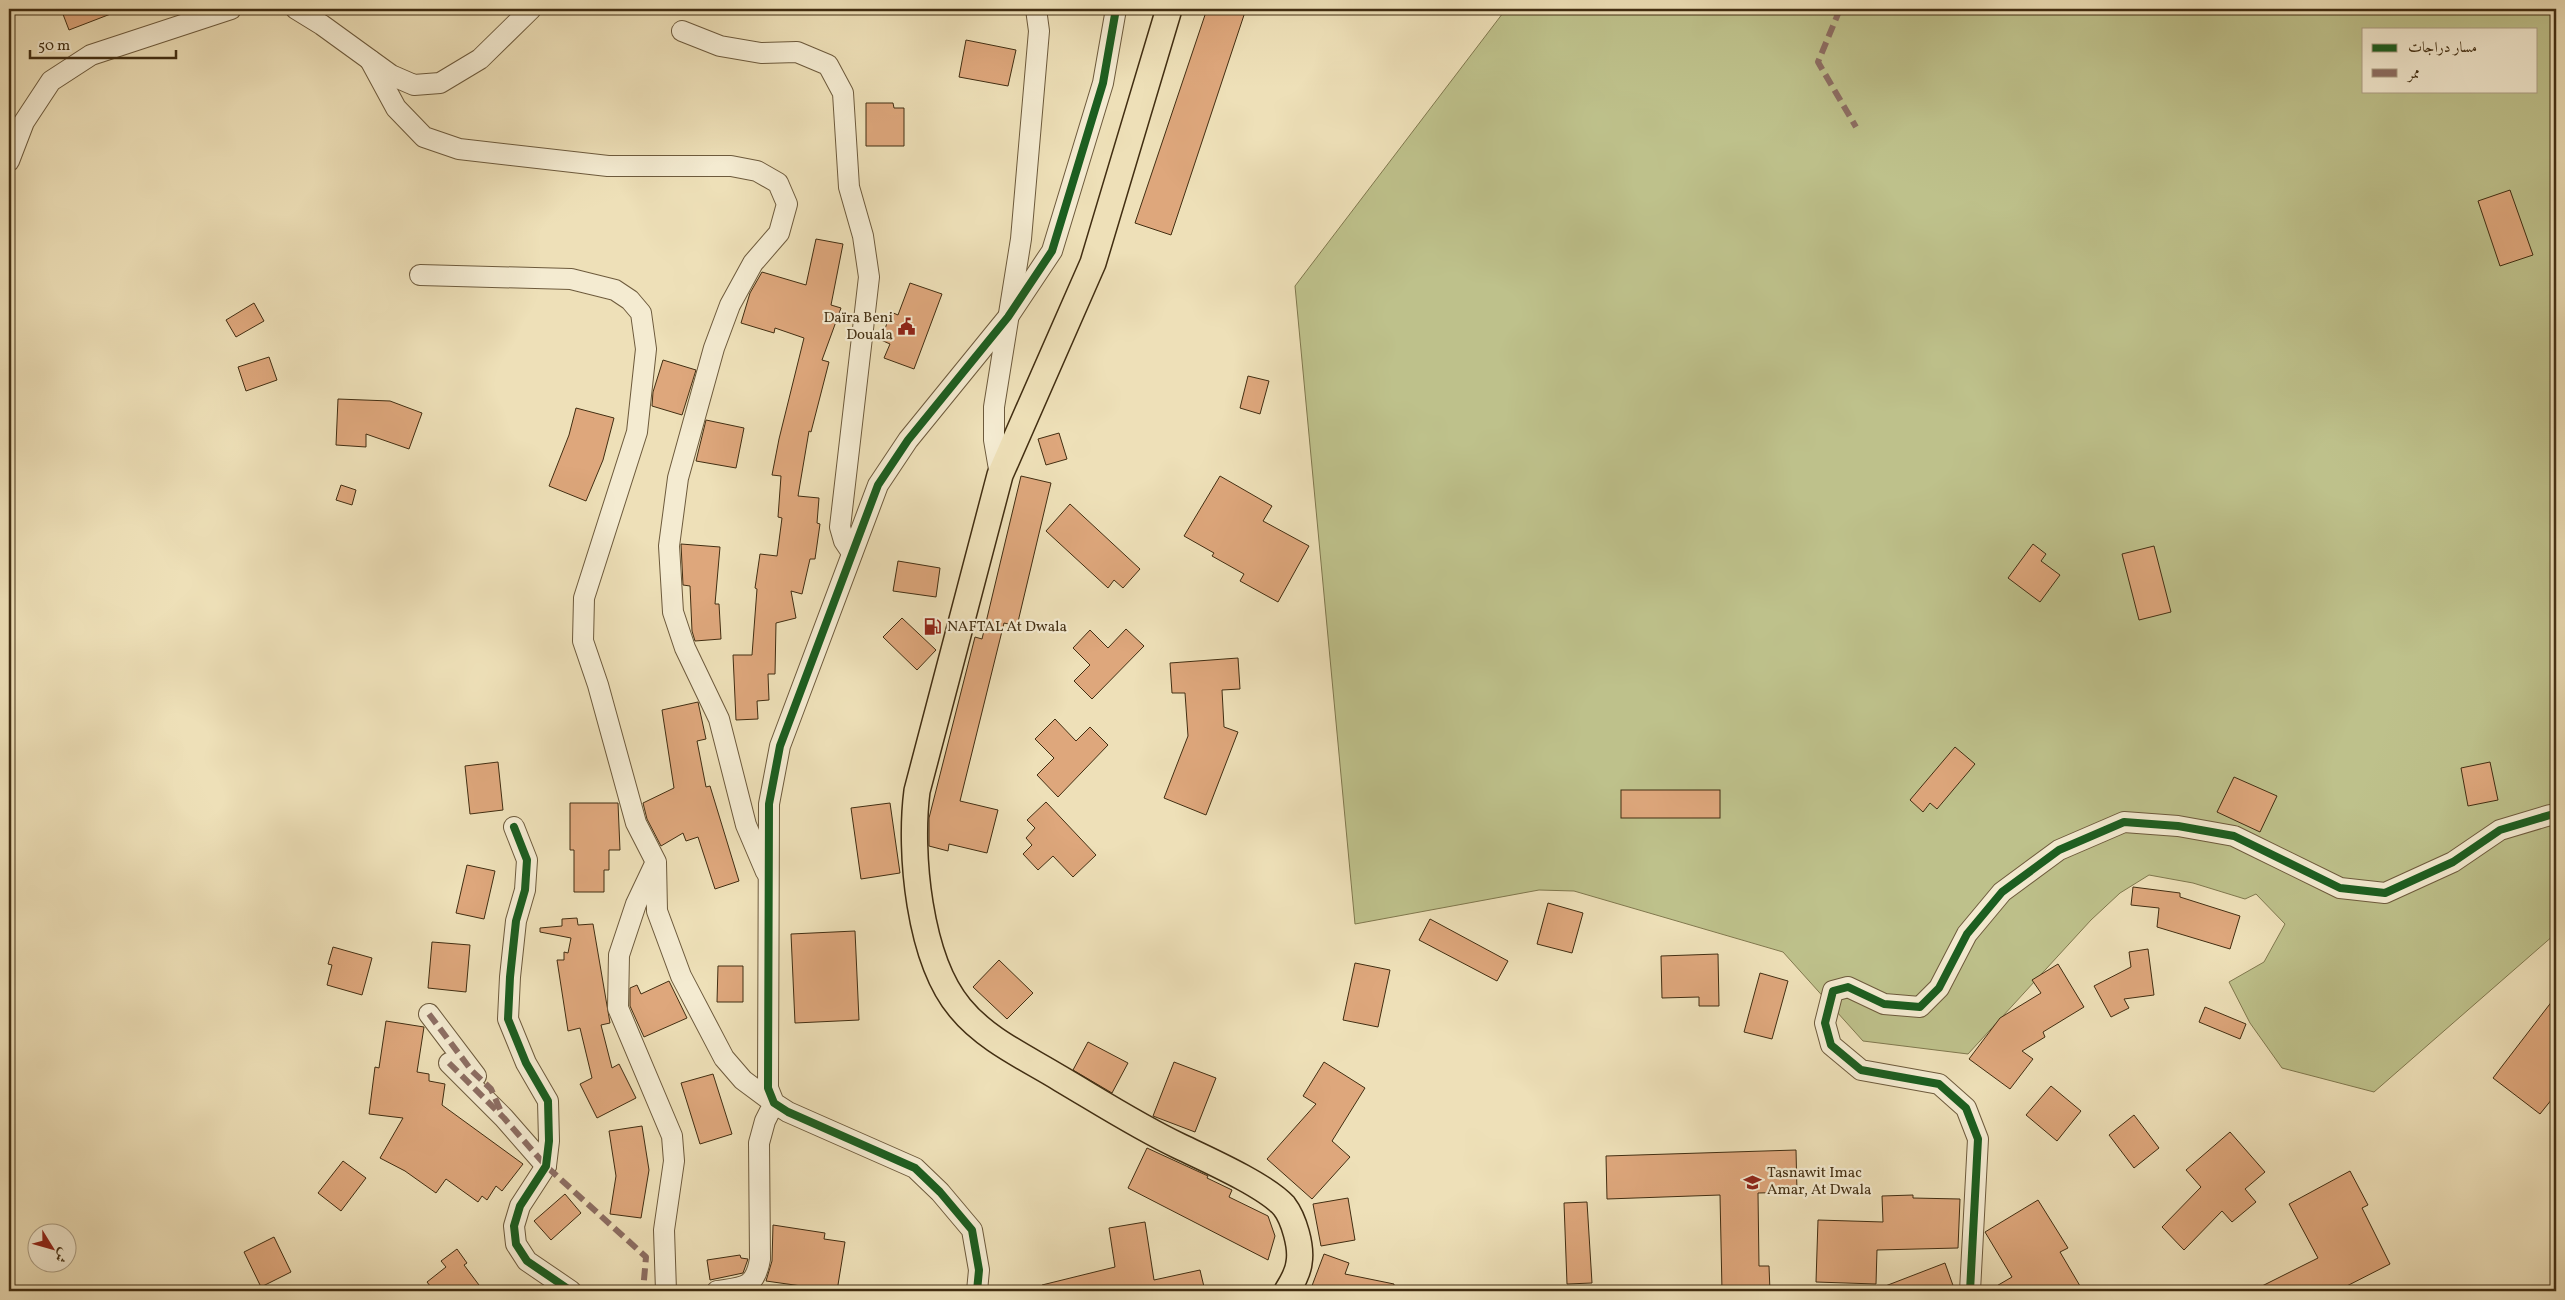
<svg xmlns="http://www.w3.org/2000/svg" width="2565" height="1300" viewBox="0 0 2565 1300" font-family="Vollkorn,Amiri,serif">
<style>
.green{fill:#bec18b;stroke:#80784e;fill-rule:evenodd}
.building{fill:#dea77c;stroke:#422e12}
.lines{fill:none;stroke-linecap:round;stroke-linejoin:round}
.minor-casing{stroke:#6d5a3c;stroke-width:22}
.major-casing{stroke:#422e12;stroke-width:28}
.minor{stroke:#f4ebd1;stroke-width:20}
.major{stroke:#eee0b8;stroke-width:25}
.quiet{stroke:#8d6e63;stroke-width:6;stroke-dasharray:12 6;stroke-linecap:butt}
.cycleway-casing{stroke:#f4ebd1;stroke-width:11}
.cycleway{stroke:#1b5e20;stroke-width:8}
.labels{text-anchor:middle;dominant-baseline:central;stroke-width:4.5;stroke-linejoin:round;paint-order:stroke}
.poi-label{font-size:15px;fill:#422e12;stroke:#f4ebd1;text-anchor:start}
</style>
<rect width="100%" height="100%" fill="#eee0b8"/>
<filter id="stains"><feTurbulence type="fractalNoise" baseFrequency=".004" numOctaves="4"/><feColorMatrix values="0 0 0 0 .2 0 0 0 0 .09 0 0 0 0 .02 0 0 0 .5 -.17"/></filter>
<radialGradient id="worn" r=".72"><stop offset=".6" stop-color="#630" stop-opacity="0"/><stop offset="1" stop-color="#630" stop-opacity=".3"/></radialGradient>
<path class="green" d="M1506 9H2556V936L2554 935 2374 1092 2282 1068 2250 1023 2229 982 2264 962 2285 924 2256 894 2245 899 2193 883 2149 875 2120 893 2091 920 1968 1054 1863 1041 1783 952 1574 891 1539 890 1355 924 1295 286ZM2364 29H2536V91H2364Z"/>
<g class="building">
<polygon points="61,9 120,9 121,10 69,30"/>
<polygon points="1207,9 1246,9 1171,235 1135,223"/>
<polygon points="966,40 1016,50 1008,86 959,77"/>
<polygon points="866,103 893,103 894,108 904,108 904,146 866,146"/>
<polygon points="2510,190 2533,255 2500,266 2478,201"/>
<polygon points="816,239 843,244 831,305 841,308 822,360 829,362 811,432 809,431 798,496 819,498 817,523 820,524 815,559 810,559 802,594 791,591 796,618 776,623 775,674 768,674 769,700 757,701 758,719 736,720 733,655 752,655 757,589 755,588 760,554 777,556 782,518 778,517 781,476 772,475 779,439 804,338 775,328 774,333 741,323 750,293 762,272 806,285"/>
<polygon points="910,283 942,294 914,369 884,358 890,344 881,340 891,312 898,315"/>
<polygon points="254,303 264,321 236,337 226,320"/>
<polygon points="269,357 277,380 246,391 238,367"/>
<polygon points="663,360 696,370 682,415 652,406 653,392"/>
<polygon points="1248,376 1269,381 1260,414 1240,408"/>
<polygon points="338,399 390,401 422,413 409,449 366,434 366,447 336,445"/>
<polygon points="576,408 614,418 603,460 586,501 549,486 569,435"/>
<polygon points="706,420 744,428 736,468 696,461"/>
<polygon points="1059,433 1067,459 1046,465 1038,439"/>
<polygon points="1021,476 1051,483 1017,626 1004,623 960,801 998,810 987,853 949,844 948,851 929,846 929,818 975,637 982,639"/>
<polygon points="1220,476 1272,506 1263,521 1309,546 1278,602 1240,581 1244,574 1212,556 1214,553 1184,536"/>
<polygon points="341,485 356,490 352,505 336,500"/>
<polygon points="1070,504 1140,569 1123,588 1114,580 1108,588 1046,531"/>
<polygon points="681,544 720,547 715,604 719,604 721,639 695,641 692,631 690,586 683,585"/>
<polygon points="2033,544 2046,554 2041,561 2060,575 2040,602 2008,578"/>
<polygon points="2154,546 2171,612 2139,620 2122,554"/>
<polygon points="898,561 940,568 936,597 893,591"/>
<polygon points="902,618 936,650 917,670 883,637"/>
<polygon points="1126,629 1144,646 1092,699 1074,681 1090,665 1073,648 1090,630 1108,648"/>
<polygon points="1238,658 1240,689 1222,690 1224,727 1238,732 1206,815 1164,798 1188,736 1185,693 1172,693 1170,663"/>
<polygon points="698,702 706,739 697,741 706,787 710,786 739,881 715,889 698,837 686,841 683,833 661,846 647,819 643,803 674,788 662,710"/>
<polygon points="1055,719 1076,741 1090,727 1108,745 1058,797 1037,775 1054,758 1035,739"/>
<polygon points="1955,747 1975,764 1937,809 1930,803 1923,812 1910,800"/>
<polygon points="498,762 503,810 470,814 465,766"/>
<polygon points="2490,762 2498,800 2468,806 2461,768"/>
<polygon points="2234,777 2277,796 2260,832 2217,812"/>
<rect x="1621" y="790" width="99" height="28"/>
<polygon points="1046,802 1096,855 1073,877 1053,856 1038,870 1023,854 1032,845 1026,838 1035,828 1027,820"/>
<polygon points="570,803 618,803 620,850 609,850 609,870 604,870 604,892 574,892 574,850 570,850"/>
<polygon points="890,803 900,873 861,879 851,808"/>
<polygon points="467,865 495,871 484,919 456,913"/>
<polygon points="2133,887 2180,893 2180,897 2240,916 2230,949 2157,927 2159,908 2131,905"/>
<polygon points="1548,903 1583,913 1572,953 1537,944"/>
<polygon points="577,918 578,925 593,924 610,1023 601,1025 612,1068 619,1064 636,1098 597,1118 580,1084 592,1078 580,1028 568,1031 557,960 564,960 564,952 568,953 571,938 540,932 540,928 562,926 562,919"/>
<polygon points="1430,919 1508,961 1497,981 1419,940"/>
<polygon points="855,931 859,1020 795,1023 791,934"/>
<polygon points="432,942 470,945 466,992 428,988"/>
<polygon points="333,947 372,958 362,995 327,985 332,965 328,964"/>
<polygon points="2148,949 2154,995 2124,999 2129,1008 2111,1017 2094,986 2131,967 2129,952"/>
<polygon points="1718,954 1719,1006 1699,1006 1699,997 1662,998 1661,956"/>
<polygon points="999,960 1033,993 1007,1019 973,987"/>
<polygon points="1355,963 1390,970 1378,1027 1343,1020"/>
<polygon points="2058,964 2084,1007 2043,1032 2045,1037 2022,1051 2033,1059 2010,1089 1969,1059 2000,1018 2041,993 2032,980"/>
<polygon points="718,966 743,966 743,1002 717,1002"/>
<polygon points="1760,973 1788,981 1772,1039 1744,1032"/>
<polygon points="669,981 687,1018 644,1037 630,1006 630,988 637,985 641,994"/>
<polygon points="2556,996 2556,1094 2540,1114 2493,1078"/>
<polygon points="2205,1007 2246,1024 2240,1039 2199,1022"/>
<polygon points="386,1021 424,1027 417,1072 429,1074 429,1081 445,1084 442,1105 523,1164 502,1191 496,1186 487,1200 482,1196 478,1202 446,1179 436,1193 405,1171 380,1158 403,1118 369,1114 375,1067 379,1068"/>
<polygon points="1088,1042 1128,1063 1112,1093 1073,1070"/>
<polygon points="1174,1062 1216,1078 1195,1132 1153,1116"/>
<polygon points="1324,1062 1365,1088 1332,1141 1350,1157 1312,1199 1267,1159 1316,1104 1303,1096"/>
<polygon points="713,1074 732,1134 700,1144 681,1083"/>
<polygon points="2051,1086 2081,1111 2057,1141 2026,1115"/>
<polygon points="2134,1115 2159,1148 2134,1168 2109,1135"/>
<polygon points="642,1126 649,1170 641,1218 610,1214 616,1176 609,1131"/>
<polygon points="2230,1132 2265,1172 2245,1189 2256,1202 2232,1222 2222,1211 2184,1250 2162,1227 2201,1187 2186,1170"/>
<polygon points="1147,1148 1208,1176 1207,1178 1232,1190 1229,1197 1268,1216 1275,1236 1268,1260 1128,1188"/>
<polygon points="1796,1150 1797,1192 1758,1193 1759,1266 1769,1266 1770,1291 1722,1291 1720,1195 1607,1199 1606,1156"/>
<polygon points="343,1161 366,1178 341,1211 318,1193"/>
<polygon points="2350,1171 2368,1205 2362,1208 2390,1264 2337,1291 2252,1291 2318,1258 2289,1204"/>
<polygon points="565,1194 581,1213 551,1240 534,1221"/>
<polygon points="1913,1195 1913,1198 1960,1199 1958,1248 1877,1250 1876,1284 1816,1282 1818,1220 1883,1222 1882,1196"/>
<polygon points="1348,1198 1355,1240 1321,1246 1313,1204"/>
<polygon points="2038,1200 2068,1248 2060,1252 2083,1291 1988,1291 2012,1277 1985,1232"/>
<polygon points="1587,1202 1592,1283 1567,1284 1564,1203"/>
<polygon points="1145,1222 1154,1280 1200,1270 1205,1291 1129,1291 1128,1286 1099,1291 1043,1291 1042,1285 1115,1267 1109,1228"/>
<polygon points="773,1225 825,1233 824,1239 845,1242 837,1291 766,1281 772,1261"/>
<polygon points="274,1237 291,1272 261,1287 244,1252"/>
<polygon points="457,1249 467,1263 464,1265 479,1285 468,1291 434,1291 427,1282 446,1267 441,1261"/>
<polygon points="1324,1254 1349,1263 1345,1274 1394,1284 1394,1291 1310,1291"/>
<polygon points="740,1255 741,1258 748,1259 743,1273 710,1280 707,1260"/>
<polygon points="1945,1263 1955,1291 1875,1291 1875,1290"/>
</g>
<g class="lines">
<defs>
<g id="minor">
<polyline points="296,9 322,25 391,75 414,85 440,83 480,59 531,9"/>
<polyline points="682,31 720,46 761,53 797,52 828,65 843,93 849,187 863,236 869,277 840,527 844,541 852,553"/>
<polyline points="370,60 396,108 424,137 459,149 608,166 731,166 757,171 778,183 787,204 779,233 753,263 730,305 714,348 678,478 669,546 673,612 685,648 719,719 746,825 766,872"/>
<polyline points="9,161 24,122 51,81 91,55 231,9"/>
<path d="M420 275 571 279 615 290 630 300 641 313 646 349 637 432 584 598 583 641 598 685 636 823 656 862 657 911 681 976 724 1058 743 1080 774 1103 765 1121 759 1143 760 1259C755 1289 743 1287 717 1291"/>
<polyline points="1000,475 994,440 994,407 1021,239 1039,31 1036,9"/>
<polyline points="514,827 527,860 525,890 516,921 510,977 508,1019 526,1063 548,1101 549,1141 546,1166 520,1206 514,1226 516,1244 527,1261 571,1291"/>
<polyline points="654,866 636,904 619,955 618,1008 672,1136 674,1161 664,1230 666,1291"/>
<polyline points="429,1014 476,1076"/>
<polyline points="449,1063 504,1118 546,1166"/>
<polyline points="977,1291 979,1270 972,1230 940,1192 915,1168 788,1112 774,1103 768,1088 769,804 780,746 878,485 908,440 1008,317 1052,251 1103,83 1116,9"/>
<polyline points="1970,1291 1978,1139 1966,1108 1939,1084 1861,1070 1831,1045 1825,1023 1833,991 1848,987 1884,1004 1920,1007 1939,988 1967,934 2002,892 2059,850 2124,822 2178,826 2234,836 2340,888 2385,893 2453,862 2500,830 2550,815 2556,817"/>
</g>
<path id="major" d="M1169 9 1093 263 1000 475 917 791C909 853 919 959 960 1008 986 1040 1027 1058 1061 1079 1100 1102 1139 1127 1179 1146 1206 1159 1265 1185 1284 1206 1294 1219 1302 1247 1299 1263 1298 1273 1292 1283 1287 1291"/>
</defs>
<use href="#minor" class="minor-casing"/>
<use href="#major" class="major-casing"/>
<use href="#minor" class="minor"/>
<use href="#major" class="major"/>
<g class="quiet">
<polyline points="1840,9 1818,62 1856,127"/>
<polyline points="429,1014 472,1071 491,1089 502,1114"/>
<polyline points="449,1063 504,1118 546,1166 646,1257 643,1291"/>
</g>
<defs>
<g id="cycleway">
<polyline points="514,827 527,860 525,890 516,921 510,977 508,1019 526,1063 548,1101 549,1141 546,1166 520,1206 514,1226 516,1244 527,1261 571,1291"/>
<polyline points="977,1291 979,1270 972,1230 940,1192 915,1168 788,1112 774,1103 768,1088 769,804 780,746 878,485 908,440 1008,317 1052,251 1103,83 1116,9"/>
<polyline points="1970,1291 1978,1139 1966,1108 1939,1084 1861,1070 1831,1045 1825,1023 1833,991 1848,987 1884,1004 1920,1007 1939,988 1967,934 2002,892 2059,850 2124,822 2178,826 2234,836 2340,888 2385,893 2453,862 2500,830 2550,815 2556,817"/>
</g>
</defs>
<use href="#cycleway" class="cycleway-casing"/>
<use href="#cycleway" class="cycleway"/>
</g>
<defs>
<symbol id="civic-bare" viewBox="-9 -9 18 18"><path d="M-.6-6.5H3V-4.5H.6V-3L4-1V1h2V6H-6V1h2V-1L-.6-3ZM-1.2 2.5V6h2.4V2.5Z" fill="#8f2418" stroke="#f4ebd1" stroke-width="2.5" paint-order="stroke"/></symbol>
<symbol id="fuel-bare" viewBox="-9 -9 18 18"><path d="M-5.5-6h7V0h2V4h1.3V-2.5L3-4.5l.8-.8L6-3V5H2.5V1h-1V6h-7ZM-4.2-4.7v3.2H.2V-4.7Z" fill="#8f2418" stroke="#f4ebd1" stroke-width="2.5" paint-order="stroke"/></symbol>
<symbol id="school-bare" viewBox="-9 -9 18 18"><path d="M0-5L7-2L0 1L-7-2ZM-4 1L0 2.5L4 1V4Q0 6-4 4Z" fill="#8f2418" stroke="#f4ebd1" stroke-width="2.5" paint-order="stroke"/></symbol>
</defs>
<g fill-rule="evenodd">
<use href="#civic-bare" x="894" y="314" width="25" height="25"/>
<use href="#fuel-bare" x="920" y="614" width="25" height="25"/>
<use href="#school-bare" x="1740" y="1170" width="25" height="25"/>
</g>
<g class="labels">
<g class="poi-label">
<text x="893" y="318" text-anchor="end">Daïra Beni<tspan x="893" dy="17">Douala</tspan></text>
<text x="947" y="627">NAFTAL At Dwala</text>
<text x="1767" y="1173">Tasnawit Imac<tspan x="1767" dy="17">Amar, At Dwala</tspan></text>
</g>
</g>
<rect width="2565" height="1300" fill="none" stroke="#eee0b8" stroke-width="30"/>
<rect x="10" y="10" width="2545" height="1280" fill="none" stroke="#422e12" stroke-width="2.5"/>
<rect x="15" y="15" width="2535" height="1270" fill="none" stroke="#422e12"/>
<rect x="2362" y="28" width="175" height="65" fill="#f4ebd1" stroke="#ad9f85"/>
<rect x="2372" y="44" width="25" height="8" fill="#1b5e20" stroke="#ad9f85"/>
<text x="2408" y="52" font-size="15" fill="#422e12">مسار دراجات</text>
<rect x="2372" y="69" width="25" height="8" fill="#8d6e63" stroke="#ad9f85"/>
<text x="2408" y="78" font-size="15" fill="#422e12">ممر</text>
<g transform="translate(52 1248) rotate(127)"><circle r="24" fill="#f4ebd1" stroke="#ad9f85"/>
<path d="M0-4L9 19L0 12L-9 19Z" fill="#8f2418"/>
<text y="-8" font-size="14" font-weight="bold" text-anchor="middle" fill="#422e12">ش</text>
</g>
<path d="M30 50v8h146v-8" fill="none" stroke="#422e12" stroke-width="2.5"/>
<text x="38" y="50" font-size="15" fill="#422e12" stroke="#f4ebd1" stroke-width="4" paint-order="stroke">50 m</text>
<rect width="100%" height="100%" filter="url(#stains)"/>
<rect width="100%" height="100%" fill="url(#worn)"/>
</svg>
